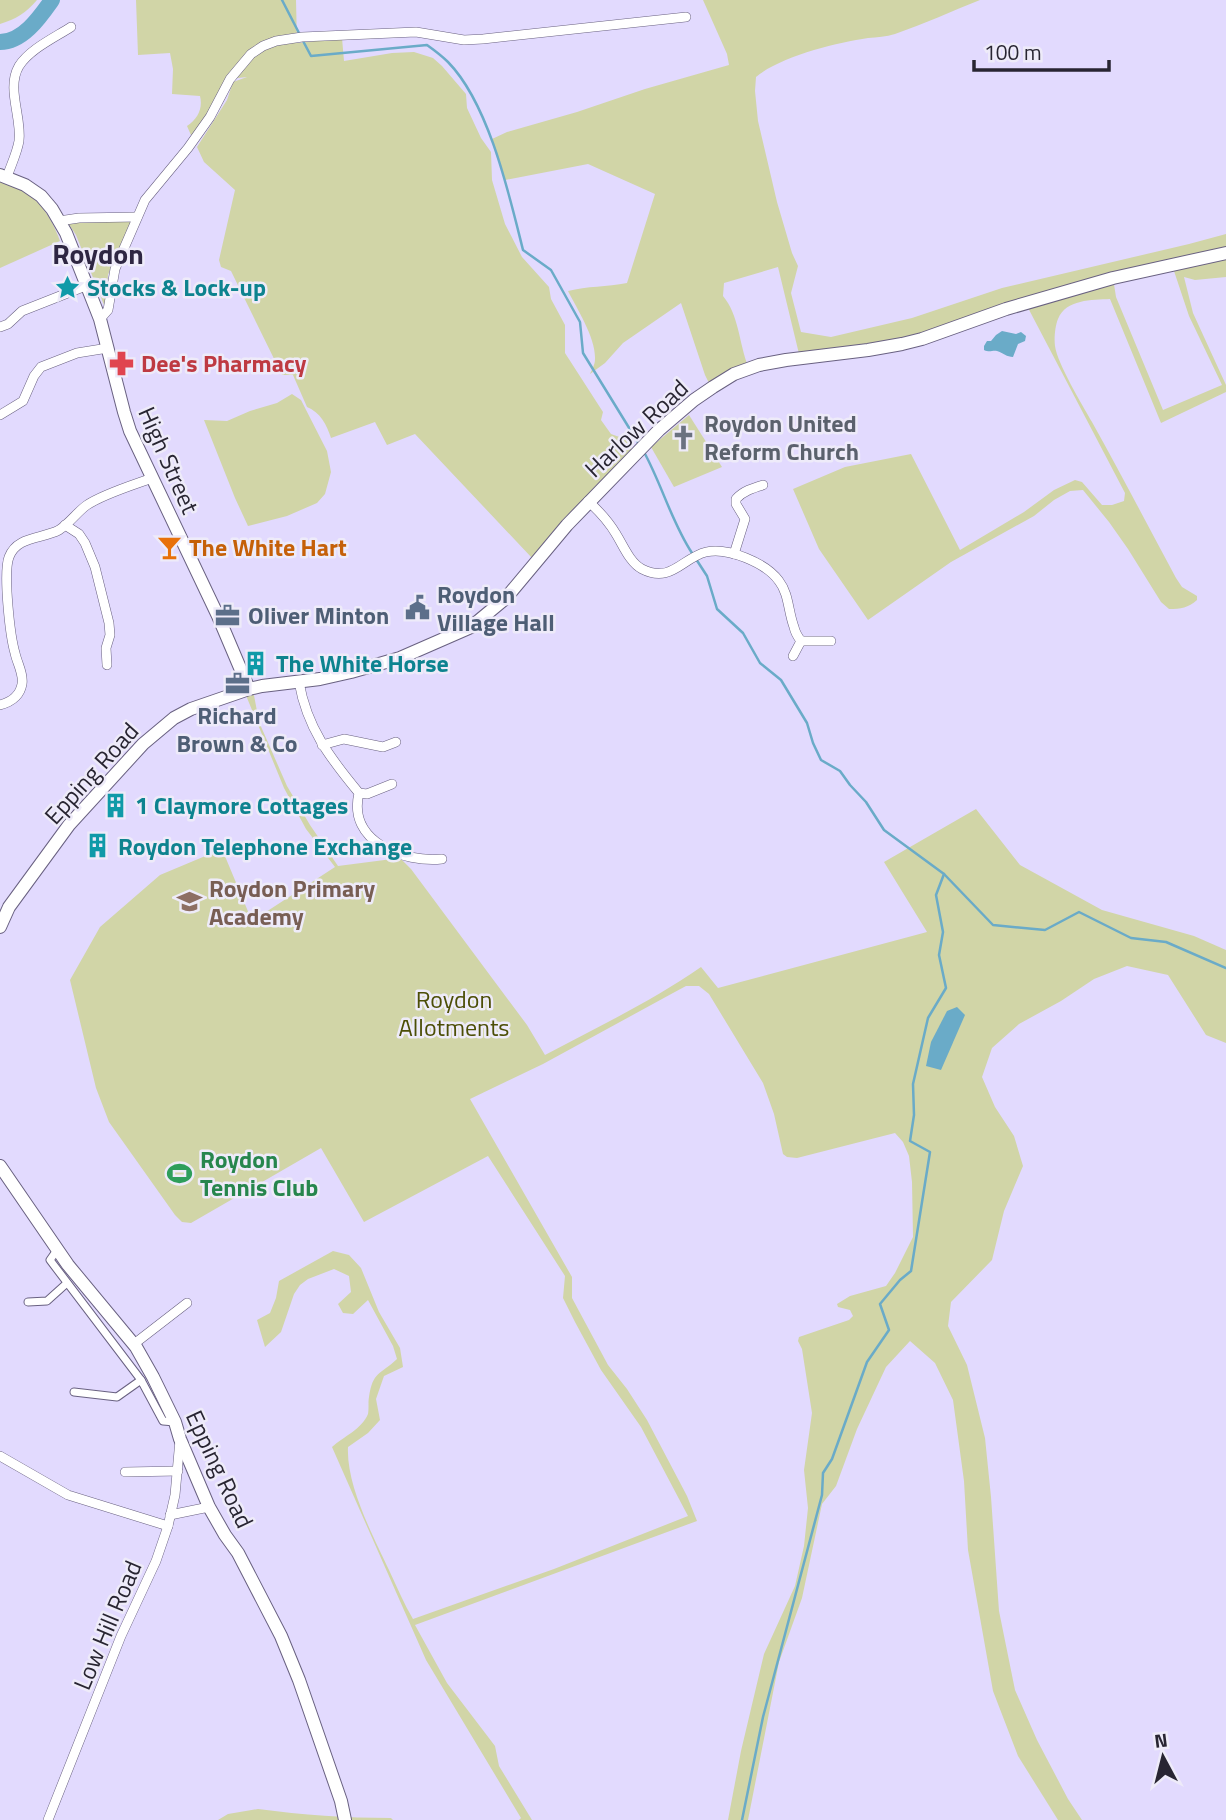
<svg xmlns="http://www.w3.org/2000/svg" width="1226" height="1820" viewBox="0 0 1226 1820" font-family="'Titillium Web',sans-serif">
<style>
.green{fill:#d1d5a7;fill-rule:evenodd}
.water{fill:#6aabc8}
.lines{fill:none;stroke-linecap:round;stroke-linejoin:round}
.stream{stroke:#6aabc8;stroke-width:2.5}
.river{stroke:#6aabc8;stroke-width:16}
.pedestrian-casing{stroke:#696181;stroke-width:9}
.minor-casing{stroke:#696181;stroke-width:10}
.tertiary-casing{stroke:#696181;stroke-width:14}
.secondary-casing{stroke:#696181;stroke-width:14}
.pedestrian{stroke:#fff;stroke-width:7}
.minor{stroke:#fff;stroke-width:9}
.tertiary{stroke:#fff;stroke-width:12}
.secondary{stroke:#fff;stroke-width:12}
.labels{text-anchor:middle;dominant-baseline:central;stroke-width:5;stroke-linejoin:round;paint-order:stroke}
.culture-label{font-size:24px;font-weight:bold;fill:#0d838f;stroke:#eeebf9;text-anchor:start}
.health-label{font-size:24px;font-weight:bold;fill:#be3a42;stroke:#eeebf9;text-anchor:start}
.worship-label{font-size:24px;font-weight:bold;fill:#5b616d;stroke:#eeebf9;text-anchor:start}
.street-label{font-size:24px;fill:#282532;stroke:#eeebf9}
.food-label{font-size:24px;font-weight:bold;fill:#c56008;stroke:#eeebf9;text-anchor:start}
.service-label{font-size:24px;font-weight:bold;fill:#4e5e75;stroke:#eeebf9;text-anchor:start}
.education-label{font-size:24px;font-weight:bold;fill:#785e54;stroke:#eeebf9;text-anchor:start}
.park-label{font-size:24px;fill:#4c4e06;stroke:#eeebf9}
.leisure-label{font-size:24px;font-weight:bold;fill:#27864d;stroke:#eeebf9;text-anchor:start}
.quarter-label{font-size:28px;font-weight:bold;fill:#2e2642;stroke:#eeebf9}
</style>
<rect width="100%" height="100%" fill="#e2dafe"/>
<g class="green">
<path d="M0 0H37C26 13 16 19 0 24Z"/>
<path d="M136 0H296L297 43 342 38 344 61 392 53 414 52 433 58 442 66 466 94 467 108 481 138 491 152 492 180 505 224 522 257 549 287 551 299 565 325V353L603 412 601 420 611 434 625 439 635 452 532 558 415 434 387 445 375 422 331 438C327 425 320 412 307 407L293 375H282L231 271 221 267 219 260 235 190 204 162 197 147 227 100 233 82 247 77 230 79 194 142 187 126C198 119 203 108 200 96L172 94 173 69 170 53 138 55Z"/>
<path d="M703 0H980C952 11 924 24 895 34 886 37 877 37 868 38 836 43 781 56 756 77L755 91 758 121 777 202 792 253 798 266 791 293 801 332 831 337 912 318 1002 288 1189 244 1226 234V277L1195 280 1184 277 1193 313 1226 385V392L1161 423 1110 299C1092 300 1066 299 1058 319 1055 326 1054 339 1055 346 1057 363 1083 406 1092 422 1121 474 1148 526 1176 578L1182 587 1197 596V600C1188 608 1181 609 1169 609L1161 602 1128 549 1109 522 1083 490 1070 491 1054 500 1034 516 951 562 868 620 819 549 793 489 845 467 911 454 960 550 1024 512 1054 490 1075 480 1082 482 1102 505H1112L1124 501 1125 493 1026 304 902 344 800 358 778 267 724 283 723 296C739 315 739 343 748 366L710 385 705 375 681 303 623 343 605 363 590 374C592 369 595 365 595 359 596 338 577 309 568 291 587 286 607 287 627 283L655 194 588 164 505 180 492 139 507 132 577 112 645 89 729 65 727 54ZM1172 265 1189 316 1222 385 1163 410 1116 297 1113 278Z"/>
<path d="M0 182C32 187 50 213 60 241L0 268Z"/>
<polygon points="69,221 130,221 131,224 114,259 108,275 105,304 104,305 76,235 68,223"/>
<polygon points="292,394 301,400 327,451 331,472 325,494 317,503 287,516 248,526 235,498 204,420 227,421 250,411 277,403"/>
<polygon points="689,415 722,467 674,487 651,447"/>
<path d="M253 690 259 722 287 786 310 825 338 866 400 858 411 869 527 1025 545 1055C598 1027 652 1001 701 967L718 988 927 932 884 862 976 809 1020 865 1102 910 1194 936 1226 950V1043L1206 1035 1168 975 1127 966 1094 979 1061 1001 1019 1024 992 1048 982 1077 995 1107 1014 1136 1023 1166 1004 1211 992 1260 951 1302 948 1326 967 1365 985 1438 991 1497 999 1611 1015 1690 1037 1740 1068 1799 1082 1820H1058L1018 1756 993 1691 968 1550 964 1481 953 1400 935 1363 910 1341 886 1367 857 1429 836 1486 822 1504 802 1598 779 1662 748 1820H728L741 1751 764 1654 795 1586 804 1546 808 1508 804 1470 812 1413 802 1349 798 1341 799 1337 849 1320 853 1316 850 1310 838 1307 837 1304 850 1296 886 1286 895 1273 913 1237 912 1182 909 1156 903 1142 895 1133 797 1158 787 1157 783 1154 774 1114 763 1083 709 994 699 986H686L673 993 543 1064 470 1099 572 1277V1298L608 1365 627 1389 647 1420 687 1496 697 1521 415 1625 447 1683 495 1746 499 1766 532 1820H519L521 1818 426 1660 332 1447C343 1437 362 1429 368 1414 369 1409 368 1402 369 1397 373 1371 380 1375 397 1359L393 1346 368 1300 353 1314 343 1313 338 1304 351 1292 349 1276 334 1269 308 1279 300 1285 294 1294 281 1332 265 1347 257 1320 270 1313 276 1298 279 1281 333 1251 349 1255 361 1268 379 1312 400 1348 403 1367 384 1376 376 1399 380 1420 368 1433 348 1447C346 1485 373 1536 389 1570 397 1587 404 1604 413 1619L554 1569 688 1516 641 1427 601 1370 575 1322 563 1298 565 1276 488 1156 364 1222 321 1148 191 1223 182 1222 175 1215 109 1122 96 1088 70 980 100 927 160 875 222 849 252 921 335 867 306 829 284 788 245 693Z"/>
<path d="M258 1809C303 1815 346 1818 391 1818L393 1820H218L228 1814Z"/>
</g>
<g class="water">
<path d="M1002 331 1016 334 1021 332 1026 336 1025 341 1018 344 1013 357C1007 357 1003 353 997 351 992 350 990 353 984 350V346L987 341H991L996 335Z"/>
<polygon points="957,1007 965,1015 941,1070 926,1066 931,1042 947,1011"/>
</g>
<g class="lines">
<g class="stream">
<polyline points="282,0 299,33"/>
<path d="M302 39 311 56 427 45C434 50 442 56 448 62 489 104 509 194 523 250L551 270 580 322 583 353 639 444"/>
<path d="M644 452C662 485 672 523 692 553"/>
<polyline points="696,559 707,576 717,609 743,633 760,663 781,680 807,723 813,743 821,760 840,771 850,785 866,802 884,830 944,874 993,925 1045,930 1079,912 1131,938 1166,942 1226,968"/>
<polyline points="742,1820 763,1717 822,1495 823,1473 832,1459 867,1362 889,1330 880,1304 900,1280 911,1271 930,1152 910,1141 914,1115 913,1084 928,1018 946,988 939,955 943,932 936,895 944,874"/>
</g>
<path class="river" d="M0 42C23 42 40 17 52 0"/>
<defs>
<g id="pedestrian">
<polyline points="57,1250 50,1260 141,1380"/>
<polyline points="28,1302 47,1301 67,1283"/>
<polyline points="74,1392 117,1397 141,1380 163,1421 175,1422"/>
</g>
<g id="minor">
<path d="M7 177C11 165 17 153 19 141 22 117 6 88 19 66 30 49 54 38 71 27"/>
<polyline points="59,221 79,218 137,217"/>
<polyline points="100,319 108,310 115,269 145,200 188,148 210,117 230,79 251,54 263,46 276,41 302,37 416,32 464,40 483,39 686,17"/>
<polyline points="0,327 8,324 22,311 88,285"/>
<polyline points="0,415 23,401 34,376 41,367 77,353 108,348"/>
<path d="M588 501C599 511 609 522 616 534 623 545 630 563 642 569 671 584 682 558 706 552 728 547 766 563 779 581 789 594 788 611 794 627 795 632 798 637 801 641"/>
<polyline points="65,525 79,534 85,543 95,567 109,623 110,635 106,648 107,665"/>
<path d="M734 554 745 519 736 504V499C743 491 753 488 763 485"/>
<polyline points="801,641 831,641"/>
<polyline points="793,656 801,641"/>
<path d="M299 682C307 728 330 758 359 793 347 842 404 863 442 859"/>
<path d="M0 705C11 702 20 696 22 684 24 674 17 663 15 653 10 636 3 573 9 557 17 536 42 539 59 530 70 523 77 512 87 505 103 494 133 485 152 478"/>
<polyline points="322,745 344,739 383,747 396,742"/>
<polyline points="359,793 367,794 392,784"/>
<polyline points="134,1344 187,1303"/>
<polyline points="0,1456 68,1495 168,1526"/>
<polyline points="125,1472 178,1471"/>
<polyline points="170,1515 209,1507"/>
<polyline points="48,1820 121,1636 156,1561 168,1526 175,1495 180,1440"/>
</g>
<polyline id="tertiary" points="249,689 262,686 320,679 351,672 400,658 471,627 506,598 567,525 659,430 694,400 713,387 734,374 759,365 786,360 868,350 902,344 922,339 1006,309 1113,278 1226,253"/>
<g id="secondary">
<polyline points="0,175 25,185 41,196 52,209 66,233 100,319 124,412 130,431 218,616 249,689 191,709 174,718 143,744 69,825 9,907 0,927"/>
<polyline points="0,1166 68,1265 136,1347 153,1377 175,1422 180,1439 209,1507 225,1535 238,1553 281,1636 299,1680 341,1801 345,1820"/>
</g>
</defs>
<use href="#pedestrian" class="pedestrian-casing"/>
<use href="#minor" class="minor-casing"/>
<use href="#tertiary" class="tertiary-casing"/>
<use href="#secondary" class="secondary-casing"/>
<use href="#pedestrian" class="pedestrian"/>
<use href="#minor" class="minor"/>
<use href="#tertiary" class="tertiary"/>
<use href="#secondary" class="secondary"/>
</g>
<defs>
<symbol id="sight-bare" viewBox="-9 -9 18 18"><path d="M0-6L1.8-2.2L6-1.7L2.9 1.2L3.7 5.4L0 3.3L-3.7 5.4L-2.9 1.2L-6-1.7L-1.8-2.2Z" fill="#0f9aa8" stroke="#eeebf9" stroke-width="2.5" paint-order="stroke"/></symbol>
<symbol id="pharmacy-bare" viewBox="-9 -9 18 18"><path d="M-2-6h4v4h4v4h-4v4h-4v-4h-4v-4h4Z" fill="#e0444e" stroke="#eeebf9" stroke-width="2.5" paint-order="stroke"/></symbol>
<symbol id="church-bare" viewBox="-9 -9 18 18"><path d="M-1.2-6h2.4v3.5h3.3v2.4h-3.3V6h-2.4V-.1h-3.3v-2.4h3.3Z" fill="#6b7280" stroke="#eeebf9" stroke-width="2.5" paint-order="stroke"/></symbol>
<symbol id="bar-bare" viewBox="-9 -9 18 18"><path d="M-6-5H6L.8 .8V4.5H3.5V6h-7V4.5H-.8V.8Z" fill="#e8710a" stroke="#eeebf9" stroke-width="2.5" paint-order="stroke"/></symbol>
<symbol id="civic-bare" viewBox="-9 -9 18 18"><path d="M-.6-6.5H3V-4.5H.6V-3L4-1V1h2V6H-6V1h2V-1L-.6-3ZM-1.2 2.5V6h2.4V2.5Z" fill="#5c6f8a" stroke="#eeebf9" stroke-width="2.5" paint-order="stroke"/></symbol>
<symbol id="office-bare" viewBox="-9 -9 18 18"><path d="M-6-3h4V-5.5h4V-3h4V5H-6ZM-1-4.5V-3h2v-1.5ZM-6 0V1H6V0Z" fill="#5c6f8a" stroke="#eeebf9" stroke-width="2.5" paint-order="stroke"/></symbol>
<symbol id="building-bare" viewBox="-9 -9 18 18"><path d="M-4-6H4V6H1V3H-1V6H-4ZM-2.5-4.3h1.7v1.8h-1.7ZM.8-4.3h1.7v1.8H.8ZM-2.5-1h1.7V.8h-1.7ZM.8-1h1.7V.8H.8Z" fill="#0f9aa8" stroke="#eeebf9" stroke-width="2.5" paint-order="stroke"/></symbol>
<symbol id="school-bare" viewBox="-9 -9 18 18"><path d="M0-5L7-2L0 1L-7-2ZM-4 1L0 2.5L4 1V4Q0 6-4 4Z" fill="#8d6e63" stroke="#eeebf9" stroke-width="2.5" paint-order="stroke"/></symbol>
<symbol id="stadium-bare" viewBox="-9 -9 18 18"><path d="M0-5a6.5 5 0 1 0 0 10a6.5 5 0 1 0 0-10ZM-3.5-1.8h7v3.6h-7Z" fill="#2e9e5b" stroke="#eeebf9" stroke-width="2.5" paint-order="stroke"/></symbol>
</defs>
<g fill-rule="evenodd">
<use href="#sight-bare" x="50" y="270" width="35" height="35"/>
<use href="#pharmacy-bare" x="104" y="346" width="35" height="35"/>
<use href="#church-bare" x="666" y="420" width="35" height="35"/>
<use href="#bar-bare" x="152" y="530" width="35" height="35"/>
<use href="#civic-bare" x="400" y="590" width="35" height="35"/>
<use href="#office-bare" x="210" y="598" width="35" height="35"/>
<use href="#building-bare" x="238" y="646" width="35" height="35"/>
<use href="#office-bare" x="220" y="666" width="35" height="35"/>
<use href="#building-bare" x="98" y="788" width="35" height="35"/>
<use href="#building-bare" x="80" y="828" width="35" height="35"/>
<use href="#school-bare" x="172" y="884" width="35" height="35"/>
<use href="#stadium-bare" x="162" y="1156" width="35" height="35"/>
</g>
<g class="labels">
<g class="culture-label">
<text x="87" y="287">Stocks &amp; Lock-up</text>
<text x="276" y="663">The White Horse</text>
<text x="135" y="805">1 Claymore Cottages</text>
<text x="118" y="846">Roydon Telephone Exchange</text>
</g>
<g class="health-label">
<text x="141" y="363">Dee's Pharmacy</text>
</g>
<g class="worship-label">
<text x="704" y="423">Roydon United<tspan x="704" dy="28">Reform Church</tspan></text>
</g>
<g class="street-label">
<text transform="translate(636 428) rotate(-43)">Harlow Road</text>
<text transform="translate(169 460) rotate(66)">High Street</text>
<text transform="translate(91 773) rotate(-48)">Epping Road</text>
<text transform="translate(220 1469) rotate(65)">Epping Road</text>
<text transform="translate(107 1625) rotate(-67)">Low Hill Road</text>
</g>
<g class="food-label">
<text x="189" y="547">The White Hart</text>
</g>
<g class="service-label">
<text x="437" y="594">Roydon<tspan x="437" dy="28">Village Hall</tspan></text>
<text x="248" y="615">Oliver Minton</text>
<text x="237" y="715" text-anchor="middle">Richard<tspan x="237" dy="28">Brown &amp; Co</tspan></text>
</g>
<g class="education-label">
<text x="209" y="888">Roydon Primary<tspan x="209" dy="28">Academy</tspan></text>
</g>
<g class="park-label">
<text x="454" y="999">Roydon<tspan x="454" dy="28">Allotments</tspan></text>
</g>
<g class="leisure-label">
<text x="200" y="1159">Roydon<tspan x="200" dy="28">Tennis Club</tspan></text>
</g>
<g class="quarter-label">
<text x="98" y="253">Roydon</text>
</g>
</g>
<g transform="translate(1163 1757) rotate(353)" stroke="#eeebf9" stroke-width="5" paint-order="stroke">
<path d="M0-5L12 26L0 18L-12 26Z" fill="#282532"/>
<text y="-10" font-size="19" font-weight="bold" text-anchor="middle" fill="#282532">N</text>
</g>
<path d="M974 60v10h135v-10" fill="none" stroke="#282532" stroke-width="3.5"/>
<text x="984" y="60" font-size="21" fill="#282532" stroke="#eeebf9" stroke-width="5" paint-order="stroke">100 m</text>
</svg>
